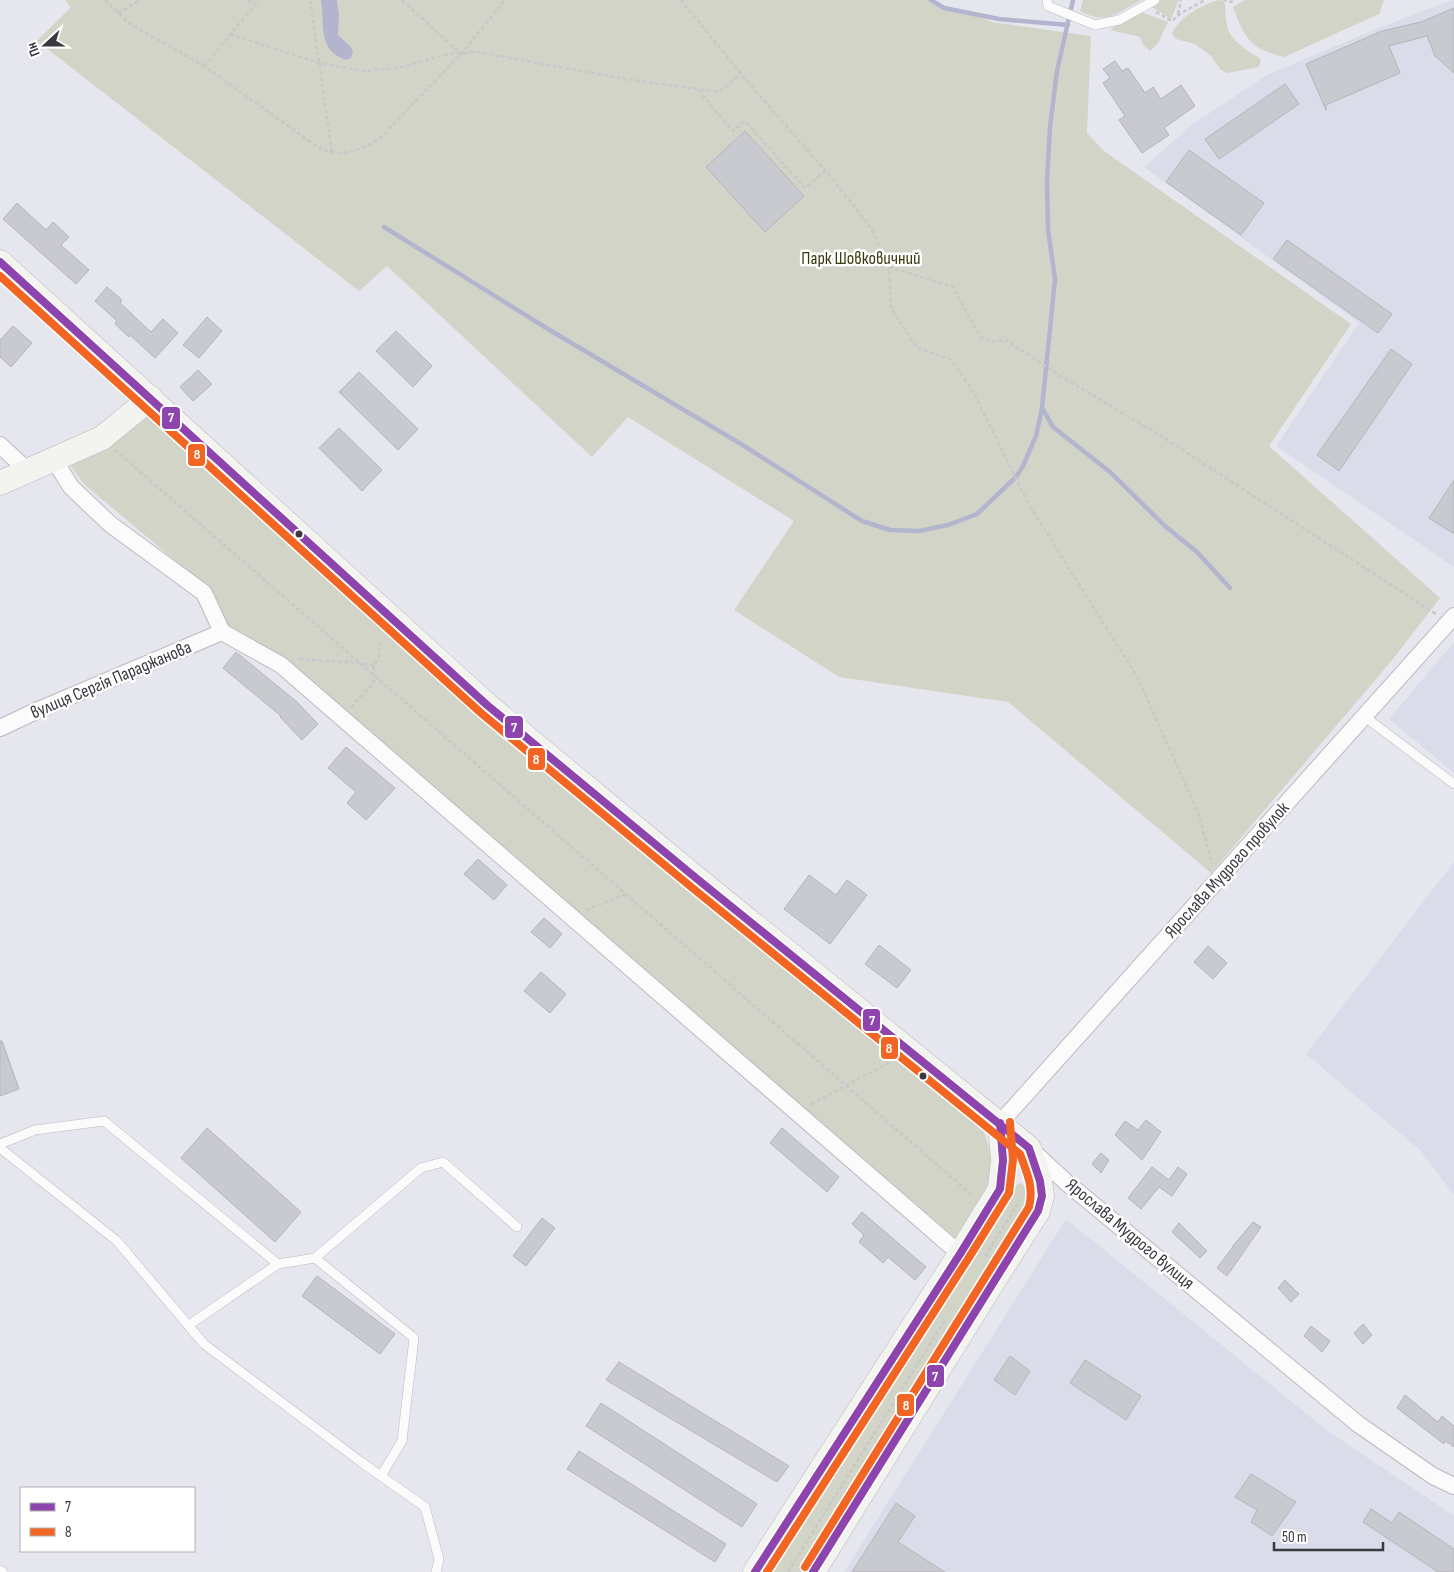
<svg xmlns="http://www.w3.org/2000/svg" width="1454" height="1572" viewBox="0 0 1454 1572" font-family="'Sofia Sans Condensed',sans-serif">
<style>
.built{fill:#dbdcea}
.green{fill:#d2d4c8}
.water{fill:#b3b5ce}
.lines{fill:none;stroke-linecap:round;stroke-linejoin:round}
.stream{stroke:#b3b5ce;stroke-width:4.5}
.building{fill:#c9cad0;stroke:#b4b5ba}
.lane-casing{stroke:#babac0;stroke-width:10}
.street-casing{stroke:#babac0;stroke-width:18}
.secondary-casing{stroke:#babac0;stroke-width:25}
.path{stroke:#c8c8ca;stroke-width:2.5;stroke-dasharray:4 2.5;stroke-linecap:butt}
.lane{stroke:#fbfbfc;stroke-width:9}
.street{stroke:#fbfbfc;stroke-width:16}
.secondary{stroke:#f3f3ef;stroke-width:24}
.bus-1-casing{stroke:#fff;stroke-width:11}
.bus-2-casing{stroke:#fff;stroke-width:11}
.bus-1{stroke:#8e44ad;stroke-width:8}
.bus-2{stroke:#f26522;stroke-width:8}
.bus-dot{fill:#39393f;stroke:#fff;stroke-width:2}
.labels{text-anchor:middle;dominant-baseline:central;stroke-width:5;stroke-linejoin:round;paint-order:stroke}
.park-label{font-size:18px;fill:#393b0e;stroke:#fff}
.street-label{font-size:18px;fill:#39393f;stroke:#fff}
.line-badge{stroke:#fff;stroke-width:2}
.badge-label{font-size:14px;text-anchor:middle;font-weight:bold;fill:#fff}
</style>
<rect width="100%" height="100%" fill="#e6e7ee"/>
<g class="built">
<polygon points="1452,0 1454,0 1454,567 1276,446 1359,323 1144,167 1194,123 1269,74 1381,27"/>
<polygon points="1454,642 1454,773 1389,719"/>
<polygon points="1454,862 1454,1195 1421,1151 1306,1054"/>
<polygon points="1066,1219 1328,1431 1454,1516 1454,1572 844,1572"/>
</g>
<g class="green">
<polygon points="65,0 932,0 944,8 972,14 992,22 1091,36 1087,133 1104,151 1351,324 1269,446 1440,598 1393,659 1211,873 1008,702 839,677 734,610 794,521 628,417 592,457 387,266 359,291 37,41 71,7"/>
<path d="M1083 0H1141C1119 12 1106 26 1080 11Z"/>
<polygon points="1159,0 1179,0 1171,19 1150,6"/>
<path d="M1220 0 1225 3C1226 27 1226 36 1248 51 1253 55 1257 55 1261 60L1259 67 1228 73 1221 70 1211 56 1195 44 1176 39 1172 33C1181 16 1202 4 1220 0Z"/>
<path d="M1245 0H1384L1379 14 1284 57C1250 49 1245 39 1233 7Z"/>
<polygon points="1141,12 1168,22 1158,43 1150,51 1143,45 1140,37 1110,30 1121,21"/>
<polygon points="151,414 950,1097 982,1126 991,1153 992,1171 987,1189 958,1240 286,660 230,627 221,618 209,589 85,485 68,463 122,426"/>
<polygon points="1020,1183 1033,1190 1034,1199 807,1572 764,1572 1011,1189"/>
</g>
<path class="water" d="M321 0H337L339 16 338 35 350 46 353 51 351 58 346 60C317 50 325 25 321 0Z"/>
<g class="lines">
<g class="stream">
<polyline points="931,0 944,8 999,19 1068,25"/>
<polyline points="1073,0 1057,71 1050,127 1047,181 1048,229 1055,279 1042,408 1053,427 1110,472 1165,526 1197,552 1230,588"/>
<polyline points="384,227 548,329 741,444 862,521 890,530 919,531 948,525 977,514 1016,477 1023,466 1036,436 1042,408"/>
</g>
</g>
<g class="building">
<polygon points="1454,8 1454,73 1435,56 1427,36 1389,46 1400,73 1326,105 1326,110 1306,64 1382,31 1421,22"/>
<polygon points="1115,61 1122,71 1128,68 1145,93 1153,87 1161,99 1181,85 1195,106 1164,128 1169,135 1142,153 1119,120 1125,116 1103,83 1110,78 1103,69"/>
<polygon points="1285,84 1299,104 1219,159 1205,139"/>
<polygon points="745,131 804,196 765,232 706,167"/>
<polygon points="1189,150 1264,203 1241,235 1166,182"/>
<polygon points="17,203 46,230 53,222 69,237 61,245 89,270 76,284 3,219"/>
<polygon points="1287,240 1392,314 1378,333 1273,259"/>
<polygon points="107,287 122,300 120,303 151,332 163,319 178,333 155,358 130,335 129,337 115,324 117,321 95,301"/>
<polygon points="207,317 222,331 199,358 183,345"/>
<polygon points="13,326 32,343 11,367 0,357 0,340"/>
<polygon points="396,331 432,366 413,387 376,351"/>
<polygon points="1391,349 1412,364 1339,471 1317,455"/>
<polygon points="198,370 212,384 193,401 180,387"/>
<polygon points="359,372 418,429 398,450 339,392"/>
<polygon points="339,428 382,470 362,491 319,448"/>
<polygon points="1454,480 1454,534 1429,518"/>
<polygon points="236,652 297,702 318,724 302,740 280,717 281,716 223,668"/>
<polygon points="346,747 395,788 366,820 347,803 356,792 328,768"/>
<polygon points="478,859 507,885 494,900 464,874"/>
<polygon points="809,875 836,895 847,880 867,895 830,944 784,909"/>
<polygon points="544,918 562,934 550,948 531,932"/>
<polygon points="879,945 911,970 897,988 865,964"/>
<polygon points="1208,946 1227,963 1213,979 1194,962"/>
<polygon points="541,972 566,994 550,1013 524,991"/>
<polygon points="0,1041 2,1041 19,1089 0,1096"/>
<polygon points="1146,1120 1161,1132 1142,1160 1115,1135 1125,1121 1138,1130"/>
<polygon points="207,1128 301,1212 275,1242 181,1158"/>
<polygon points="782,1128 839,1177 827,1192 770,1143"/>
<polygon points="1101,1153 1109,1160 1101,1173 1092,1164"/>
<polygon points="1152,1167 1169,1180 1178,1167 1187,1174 1172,1196 1159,1187 1141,1209 1128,1198"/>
<polygon points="862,1212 926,1267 915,1280 888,1257 883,1263 859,1242 864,1235 852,1224"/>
<polygon points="542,1218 555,1228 526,1266 513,1256"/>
<polygon points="1253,1222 1261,1227 1227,1276 1217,1268 1233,1247 1232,1247"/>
<polygon points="1179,1223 1207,1251 1200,1258 1172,1232"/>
<polygon points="317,1276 395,1334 380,1354 302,1296"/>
<polygon points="1285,1280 1299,1294 1291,1302 1278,1288"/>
<polygon points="1363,1324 1372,1335 1363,1344 1354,1333"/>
<polygon points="1311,1326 1330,1341 1322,1352 1304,1336"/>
<polygon points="1010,1356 1030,1371 1015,1395 994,1380"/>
<polygon points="1085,1360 1141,1396 1126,1420 1070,1383"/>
<polygon points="619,1362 789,1466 777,1482 606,1380"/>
<polygon points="1405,1395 1438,1422 1442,1416 1454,1426 1454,1447 1445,1441 1444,1444 1397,1408"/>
<polygon points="601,1403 757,1504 742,1527 586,1426"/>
<polygon points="579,1451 726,1544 715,1562 567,1469"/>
<polygon points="1251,1474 1296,1502 1272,1536 1251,1522 1257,1510 1235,1497"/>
<polygon points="896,1503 915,1516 898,1542 945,1572 852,1572"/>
<polygon points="1371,1509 1392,1523 1399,1512 1454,1549 1454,1572 1438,1572 1363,1522"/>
</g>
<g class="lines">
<defs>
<g id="lane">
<polyline points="1047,0 1048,6 1095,25 1119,20 1155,0"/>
<polyline points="1365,717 1454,784"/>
<polyline points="0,1144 35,1130 104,1121 278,1264"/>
<polyline points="0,1148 117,1241 204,1344 361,1462 425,1507 439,1559 436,1572"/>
<polyline points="315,1258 414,1338 402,1441 381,1476"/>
<polyline points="189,1325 278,1264 315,1258 421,1168 443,1162 517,1227"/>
<polyline points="0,1570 3,1572"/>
</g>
<g id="street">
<polyline points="0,445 27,470"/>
<polyline points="55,458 55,461 71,487 110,524 204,593 222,632 281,665 960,1254"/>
<polyline points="0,728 36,711 222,632"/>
<polyline points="1000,1123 1454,616"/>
<polyline points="1030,1149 1067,1183 1358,1424 1433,1476 1454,1486"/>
</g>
<g id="secondary">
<polyline points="0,262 487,705 696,878 1029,1148 1040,1181 1042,1196 1038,1211 991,1285 813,1572"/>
<polyline points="0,483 102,438 151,398"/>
<polyline points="755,1572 960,1254 1000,1189 1003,1160 1000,1123"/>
</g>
</defs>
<use href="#lane" class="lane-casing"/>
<use href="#street" class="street-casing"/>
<use href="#secondary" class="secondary-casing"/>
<g class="path">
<path d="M105 0 129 23 204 66 319 148C342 158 359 151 380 138L461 54 505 0"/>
<polyline points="248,0 254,5"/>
<polyline points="310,0 332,153"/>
<polyline points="402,0 460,53"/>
<polyline points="681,0 741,74 830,176 871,228 889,267 891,308 917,348 950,359 973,391 1028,503 1138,678 1199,815 1212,864"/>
<polyline points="1223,0 1231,2 1234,0"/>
<polyline points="1156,12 1172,21 1181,13 1205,0"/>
<polyline points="118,13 141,0"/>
<polyline points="1178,14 1181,0"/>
<polyline points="230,34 319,63 365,71 402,67 447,54 478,52 625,79 719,92 741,74"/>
<polyline points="204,66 259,0"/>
<polyline points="698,90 733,131 745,121 805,188 825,171"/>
<polyline points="889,267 953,287 980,337 993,342 1006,340 1062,377 1158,434 1436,614"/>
<polyline points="115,450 973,1196"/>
<polyline points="299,659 359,663 374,666 379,656 380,643"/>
<polyline points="351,707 373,684 374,666"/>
<polyline points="586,910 626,894"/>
<polyline points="811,1104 892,1061"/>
<polyline points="985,1256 1021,1199"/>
<polyline points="788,1572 945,1320"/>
</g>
<use href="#lane" class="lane"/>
<use href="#street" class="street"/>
<use href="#secondary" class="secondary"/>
<defs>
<g id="bus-1">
<polyline points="0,262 487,705 696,878 1029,1148 1040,1181 1042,1196 1038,1211 813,1572"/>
<polyline points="755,1572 960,1254 1000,1189 1003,1160 1000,1123"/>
</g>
<g id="bus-2">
<path d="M0 276 481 713 690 886 1020 1154C1027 1173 1034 1187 1029 1207L805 1567"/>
<polyline points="767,1572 968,1259 1009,1193 1013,1160 1010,1122"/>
</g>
</defs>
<use href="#bus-1" class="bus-1-casing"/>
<use href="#bus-2" class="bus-2-casing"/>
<use href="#bus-1" class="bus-1"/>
<use href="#bus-2" class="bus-2"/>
</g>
<g class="bus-dot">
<circle cx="299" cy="534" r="4.5"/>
<circle cx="923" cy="1076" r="4.5"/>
</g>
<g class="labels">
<g class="park-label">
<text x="861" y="258">Парк Шовковичний</text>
</g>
<g class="street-label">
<text transform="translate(111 680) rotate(-23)">вулиця Сергія Параджанова</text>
<text transform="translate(1227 870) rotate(-48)">Ярослава Мудрого провулок</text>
<text transform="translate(1130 1234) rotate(40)">Ярослава Мудрого вулиця</text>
</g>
</g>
<g class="line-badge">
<rect x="161" y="406" width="20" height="24" rx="5" fill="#8e44ad"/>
<rect x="187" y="443" width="19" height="24" rx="5" fill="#f26522"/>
<rect x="504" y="715" width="20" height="24" rx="5" fill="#8e44ad"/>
<rect x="527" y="747" width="19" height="24" rx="5" fill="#f26522"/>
<rect x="862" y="1008" width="19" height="24" rx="5" fill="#8e44ad"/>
<rect x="880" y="1036" width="19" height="24" rx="5" fill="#f26522"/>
<rect x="926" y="1364" width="19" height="24" rx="5" fill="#8e44ad"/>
<rect x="896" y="1393" width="19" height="24" rx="5" fill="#f26522"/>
</g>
<g class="badge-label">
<text x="171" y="422">7</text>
<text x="197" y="459">8</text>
<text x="514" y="732">7</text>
<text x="536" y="764">8</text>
<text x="872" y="1025">7</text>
<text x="889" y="1053">8</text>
<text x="935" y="1381">7</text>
<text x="906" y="1410">8</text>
</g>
<rect x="20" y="1487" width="175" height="65" fill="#ffffff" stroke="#b0b0b2"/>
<rect x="30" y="1503" width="25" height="8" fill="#8e44ad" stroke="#b0b0b2"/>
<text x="65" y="1512" font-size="15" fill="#39393f">7</text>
<rect x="30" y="1528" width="25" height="8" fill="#f26522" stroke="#b0b0b2"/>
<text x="65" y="1537" font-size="15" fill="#39393f">8</text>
<g transform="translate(45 45) rotate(249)" stroke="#ffffff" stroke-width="4" paint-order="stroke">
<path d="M0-4L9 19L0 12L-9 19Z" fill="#39393f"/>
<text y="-8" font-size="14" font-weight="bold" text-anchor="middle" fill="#39393f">Пн</text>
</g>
<path d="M1274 1542v8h109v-8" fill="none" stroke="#39393f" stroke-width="2.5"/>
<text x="1282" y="1542" font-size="15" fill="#39393f" stroke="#ffffff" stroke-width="4" paint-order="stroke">50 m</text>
</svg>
